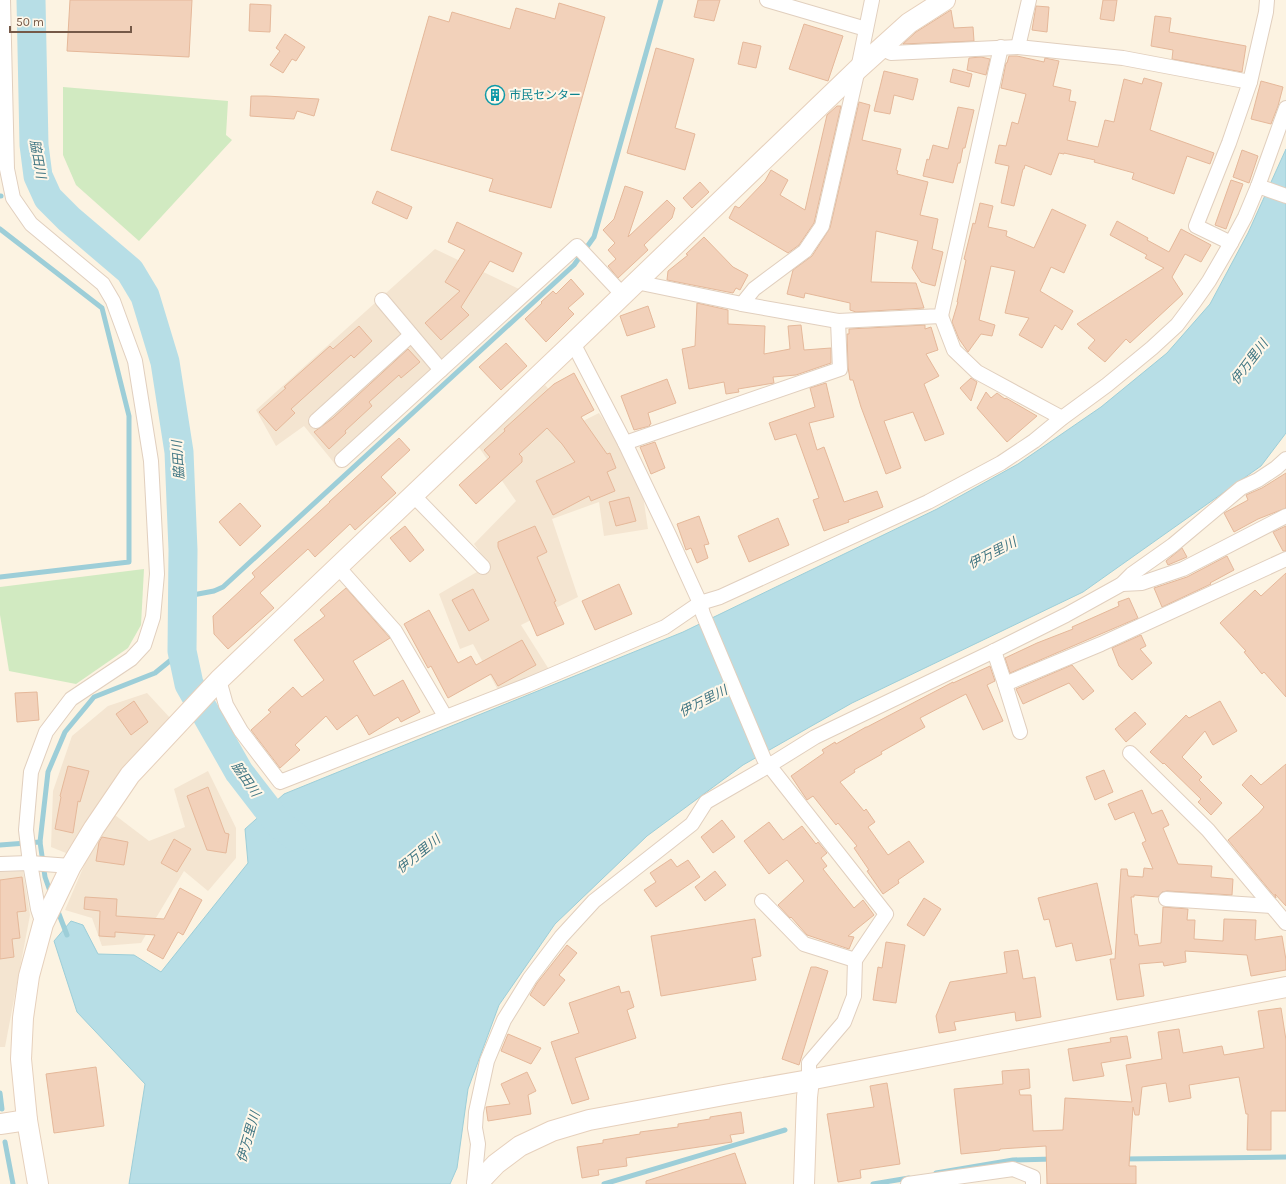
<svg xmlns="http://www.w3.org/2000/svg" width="1286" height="1184" viewBox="0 0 1286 1184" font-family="Karla,'Noto Sans JP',sans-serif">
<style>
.residential{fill:#f4e5d1}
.green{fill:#d1eac1}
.water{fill:#b7dee6;stroke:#9dced8}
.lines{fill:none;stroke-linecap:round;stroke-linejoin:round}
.stream{stroke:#9dced8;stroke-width:5}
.river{stroke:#b7dee6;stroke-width:29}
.building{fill:#f2d1ba;stroke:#e5b89a}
.street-casing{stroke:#e1cfbe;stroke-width:16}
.secondary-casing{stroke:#e6d0bc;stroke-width:22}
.street{stroke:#fff;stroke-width:14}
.secondary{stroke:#fff;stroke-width:20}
.labels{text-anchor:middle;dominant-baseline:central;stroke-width:4;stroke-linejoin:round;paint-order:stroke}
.culture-label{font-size:12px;fill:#0d838f;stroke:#fff7e9;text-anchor:start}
.water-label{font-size:13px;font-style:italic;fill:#3f7582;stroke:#fff7e9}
</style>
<rect width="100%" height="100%" fill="#fcf3e2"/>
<g class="residential">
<polygon points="435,249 521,290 335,464 304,426 276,446 256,410"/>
<polygon points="545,385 579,423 599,413 640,476 648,529 604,536 599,502 552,519 578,597 521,625 550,671 498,690 473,644 460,649 439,594 489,565 474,544 516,501 478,446"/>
<polygon points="147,693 171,719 99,803 149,841 185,827 174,789 208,771 236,828 236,858 208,891 184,871 141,943 102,946 92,918 65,910 86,861 51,847 53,791 72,736 108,706"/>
<polygon points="23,871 30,915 5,1047 0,1047 0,872"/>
</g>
<g class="green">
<polygon points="63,87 228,101 226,135 232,140 139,241 76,185 63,155"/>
<polygon points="144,569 141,625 128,648 76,684 9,671 0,615 0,587"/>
</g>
<polygon class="water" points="1286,149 1286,433 1261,466 1083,592 852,703 743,765 647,836 555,924 499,1005 468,1089 457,1168 450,1184 129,1184 145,1084 77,1012 54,941 71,921 83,925 98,954 134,955 161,972 248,863 245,829 284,794 683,632 937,509 1018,464 1101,407 1167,353 1210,304 1248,233"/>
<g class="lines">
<g class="stream">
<polyline points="0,196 1,196"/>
<polyline points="0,229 102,308 129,416 129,562 0,577"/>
<polyline points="182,597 214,591 223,587 574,265 594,237 661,0"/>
<polyline points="0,845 40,842"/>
<polyline points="51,894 45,877 40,842 48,772 65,732 94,697 155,673 182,651"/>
<polyline points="57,909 67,935"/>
<polyline points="0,1093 2,1109"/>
<polyline points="5,1142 13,1184"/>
<polyline points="1123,1159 1286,1157"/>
<polyline points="936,1173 1013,1160 1053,1159"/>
<polyline points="604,1184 785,1130"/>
<polyline points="873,1184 909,1178"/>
</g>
<polyline class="river" points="31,0 34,145 38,176 48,198 69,219 130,271 145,296 165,362 179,452 183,550 182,651 189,684 239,772 280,825 296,837"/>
</g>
<g class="building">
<polygon points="70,0 192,0 189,57 67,51"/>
<polygon points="698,0 720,0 714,21 694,17"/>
<polygon points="1103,0 1117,0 1114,21 1100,19"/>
<polygon points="559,3 605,17 551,208 489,191 493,179 391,150 429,16 449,22 452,12 510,29 516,8 555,19"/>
<polygon points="250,4 271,5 270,32 249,31"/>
<polygon points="1036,6 1049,7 1047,32 1032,30"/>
<polygon points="951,10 954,28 973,27 974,41 903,44 916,32"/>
<polygon points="1155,16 1171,18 1169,32 1246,46 1242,72 1172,59 1173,50 1151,46"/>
<polygon points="804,24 843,36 828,81 789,69"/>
<polygon points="285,34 305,47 296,61 292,59 283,73 270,65 280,51 276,48"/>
<polygon points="743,42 761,46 756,68 738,64"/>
<polygon points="656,48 694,59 675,128 695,134 685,170 627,153"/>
<polygon points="1009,56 1017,56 1044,62 1045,58 1059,61 1053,86 1071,90 1069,101 1076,102 1067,140 1098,147 1105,120 1114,122 1124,79 1142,84 1144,78 1162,83 1150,130 1214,153 1210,164 1187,156 1174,194 1132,179 1134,173 1094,162 1095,160 1064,153 1064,154 1059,153 1051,175 1025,165 1024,169 1023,169 1014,206 1001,203 1009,166 995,163 999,145 1006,146 1012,122 1018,124 1026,94 1001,88 1006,63 1007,63"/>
<polygon points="981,57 990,59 986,75 967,70 969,58"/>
<polygon points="953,69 972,74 969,87 950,82"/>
<polygon points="884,71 918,79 913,100 894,95 890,114 874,111"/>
<polygon points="1261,81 1283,87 1278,106 1271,124 1251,119"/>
<polygon points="251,96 266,96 319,99 314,116 297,111 294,119 250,116"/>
<polygon points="859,102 870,105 862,140 901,149 896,170 898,171 897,174 928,182 920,215 938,219 932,249 943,252 935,286 921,282 912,268 918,241 876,231 871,282 916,283 924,308 856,312 850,310 850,303 805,293 804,298 787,294 793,270 812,256 830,228"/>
<polygon points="837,106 841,106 814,223 799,245 788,253 729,218 735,206 739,208 765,181 771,170 788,180 780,195 805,210 827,115"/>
<polygon points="958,107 974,110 965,148 963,148 960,163 958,163 953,183 923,176 927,159 929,160 933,145 948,149"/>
<polygon points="1242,150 1258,156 1249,183 1233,177"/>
<polygon points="1231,180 1243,184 1226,229 1215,225"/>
<polygon points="700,182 709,192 692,208 683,198"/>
<polygon points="625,186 643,192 628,237 667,200 675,208 672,218 644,245 648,250 618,278 608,266 616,259 608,250 615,243 603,230 614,219"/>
<polygon points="377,191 412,207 407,219 372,203"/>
<polygon points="980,203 993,206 988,227 1007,231 1006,236 1034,248 1052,209 1086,225 1064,273 1051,267 1040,291 1073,311 1062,330 1055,325 1042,348 1019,335 1029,318 1005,313 1015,271 991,266 979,320 995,325 992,336 981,334 968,352 959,339 952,322 958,302 957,302 966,260 964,259 973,223 975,224"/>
<polygon points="1117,221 1148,238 1147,240 1169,252 1181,229 1211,245 1201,262 1185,254 1172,277 1183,294 1130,343 1126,339 1105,362 1088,348 1095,340 1077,324 1164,268 1145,258 1147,255 1110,235"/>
<polygon points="457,222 522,253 513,272 490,261 461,307 469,315 441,340 425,323 460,291 445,282 465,250 448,242"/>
<polygon points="704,237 733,267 748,275 740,290 736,288 733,293 667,280 668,271 688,255 686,254"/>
<polygon points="571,279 584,294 568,308 574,314 546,342 525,319 542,303 541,302 553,291 556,294"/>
<polygon points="697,303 728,310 728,324 765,326 764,354 790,349 788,326 801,325 804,350 831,348 831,363 796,375 773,377 774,383 738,389 739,392 726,394 724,382 689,389 682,349 695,346"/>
<polygon points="648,306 655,327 627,336 620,316"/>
<polygon points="925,325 925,329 931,327 938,350 926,354 939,376 924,384 944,434 925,441 913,412 884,421 901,468 886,474 861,407 853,380 850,380 848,367 847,334 849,334 849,329"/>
<polygon points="359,326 372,341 354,358 351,355 291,409 295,413 276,431 259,412 286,388 284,387 330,346 333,349"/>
<polygon points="506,343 527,366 501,390 479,367"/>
<polygon points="408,349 420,362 401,378 399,375 369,402 372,406 345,431 346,433 329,449 314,432 333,418"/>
<polygon points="574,373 594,410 581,417 607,454 610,453 616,468 607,472 615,491 591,501 589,496 553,515 536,481 575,462 562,444 547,428 519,454 522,457 522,462 476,504 459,485 490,457 484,450 505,431 504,429 554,384"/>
<polygon points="971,378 977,382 971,401 960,388"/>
<polygon points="667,379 676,403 648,413 651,424 649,425 650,426 634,430 621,396"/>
<polygon points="826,383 834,417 809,423 817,450 824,447 844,502 877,491 883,507 848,520 849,522 824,531 813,500 819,498 796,434 775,440 769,423 815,407 810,388"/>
<polygon points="986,392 991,398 997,393 1005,399 1006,398 1037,416 1007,442 977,408"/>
<polygon points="399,438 410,450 381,477 396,493 355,530 350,524 315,557 308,549 260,593 274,608 228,649 214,634 213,616 255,577 252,573 330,502 329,502"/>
<polygon points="655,442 665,468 651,474 640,447"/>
<polygon points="1286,473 1286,508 1258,519 1234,532 1224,513 1248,500 1246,495 1262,488"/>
<polygon points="629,497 636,521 616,526 609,502"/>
<polygon points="240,503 261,526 240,546 219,522"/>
<polygon points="699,516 709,544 704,545 708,558 697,563 691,548 686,550 677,524"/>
<polygon points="778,518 789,545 749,562 738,536"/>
<polygon points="405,526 424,550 410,562 390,538"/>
<polygon points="535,526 547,552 537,557 556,601 554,602 564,624 537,636 498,547 498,542"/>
<polygon points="1286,526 1286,551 1283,551 1273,532"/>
<polygon points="1182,548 1187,557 1168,565 1166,561"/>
<polygon points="1227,556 1234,570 1210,583 1211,584 1162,607 1154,588 1187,577"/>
<polygon points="1286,573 1286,697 1264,672 1262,674 1244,652 1246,651 1220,623 1255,590 1261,596"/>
<polygon points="619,584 632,614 595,630 582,601"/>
<polygon points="346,588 390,638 353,661 374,696 403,680 420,712 401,722 398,717 369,735 357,715 337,730 326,716 295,745 300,750 280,768 251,730 271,712 268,710 293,687 302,697 324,680 294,640 325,616 320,610"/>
<polygon points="473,589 489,620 469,631 452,600"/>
<polygon points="1129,598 1138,618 1010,673 1005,658 1037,643 1073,629 1072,627 1119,606 1118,602"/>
<polygon points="429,610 458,663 471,656 476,665 522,640 536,665 498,686 491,674 448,698 431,666 428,668 404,624"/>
<polygon points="1141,635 1146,646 1140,649 1152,663 1132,680 1119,666 1112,648"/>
<polygon points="1072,665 1094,691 1083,700 1069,683 1023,704 1016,689"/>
<polygon points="990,666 995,681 987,685 1003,721 983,730 966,694 920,718 925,727 881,752 882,754 854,770 855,772 840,782 864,811 866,809 875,822 868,827 888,855 909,841 924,862 898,880 899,883 883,894 867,871 869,870 854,848 857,846 838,823 836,825 813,796 807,800 791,776 824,753 822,750 835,742 836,744 866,727 867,727 953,682 953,683"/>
<polygon points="37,692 39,720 17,722 15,693"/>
<polygon points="134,701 148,722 131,735 116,714"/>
<polygon points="1220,701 1237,731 1213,745 1205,731 1182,757 1202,777 1199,780 1222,803 1211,815 1198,802 1201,799 1164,763 1163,764 1150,752 1186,715 1189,718"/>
<polygon points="1135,712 1146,724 1126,742 1115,729"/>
<polygon points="1286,764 1286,906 1275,894 1276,898 1228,840 1259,813 1264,807 1242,785 1251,775 1261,785"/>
<polygon points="68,766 89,771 80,802 78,801 73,833 55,829 61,797 60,796"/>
<polygon points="1104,770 1113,792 1095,800 1086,777"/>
<polygon points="208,787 225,833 229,834 226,853 207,850 187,796"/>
<polygon points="1142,790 1152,814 1162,810 1169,825 1163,828 1178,864 1212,866 1211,877 1233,879 1232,895 1167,891 1162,892 1158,897 1134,895 1134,897 1131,897 1135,935 1137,934 1139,946 1161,943 1163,907 1188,909 1187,920 1195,920 1194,939 1223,941 1224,919 1256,920 1255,940 1282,936 1286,960 1286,970 1251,976 1247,955 1185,951 1186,962 1164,966 1163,962 1139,964 1144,996 1117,1000 1110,959 1115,959 1121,869 1127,869 1128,876 1143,877 1144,868 1153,869 1142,843 1146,841 1134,812 1115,820 1108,804"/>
<polygon points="722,820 735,837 713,853 701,837"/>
<polygon points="769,822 783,840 802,826 816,844 818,842 827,853 821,858 827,866 823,869 854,908 863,900 874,915 848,936 854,937 849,949 807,935 791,917 790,918 778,905 804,881 787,860 769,874 744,841"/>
<polygon points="102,837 128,842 124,865 96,861 99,842"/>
<polygon points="174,839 191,849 177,872 161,863"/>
<polygon points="671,859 677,867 688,860 700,877 656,907 644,890 656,882 650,873"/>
<polygon points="715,871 726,885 705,901 695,887"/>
<polygon points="22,877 26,911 17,912 20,938 12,939 14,957 0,959 0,880"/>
<polygon points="1097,883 1112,954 1076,961 1072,943 1056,947 1049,919 1044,920 1038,898"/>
<polygon points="180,888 202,900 183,935 178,932 163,959 147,950 155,935 115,932 115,937 99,936 100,911 84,909 85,897 117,899 116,916 164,919"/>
<polygon points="924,898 941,909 924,936 907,925"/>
<polygon points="755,919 761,956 752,958 756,980 661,996 651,936"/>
<polygon points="886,942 905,945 896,1003 873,1000 878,967 882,968"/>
<polygon points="567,945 577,953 559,975 565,980 544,1006 530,995 537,983"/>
<polygon points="1018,950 1023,979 1035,977 1041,1017 1016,1021 1015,1012 954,1022 956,1030 939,1033 936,1016 950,982 1007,973 1004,952"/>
<polygon points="811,967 816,967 828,971 799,1065 782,1059"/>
<polygon points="619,986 621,993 629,991 634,1007 627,1010 636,1038 575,1058 589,1099 572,1104 551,1042 579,1033 569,1003"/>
<polygon points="1281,1008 1286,1040 1286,1111 1271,1111 1271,1150 1247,1150 1248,1114 1246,1114 1239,1077 1189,1085 1191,1098 1169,1102 1166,1083 1142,1087 1139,1115 1135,1115 1133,1107 1129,1166 1136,1166 1136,1184 1047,1184 1046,1146 1000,1149 1000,1150 961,1154 954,1089 1003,1084 1002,1071 1029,1069 1030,1088 1019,1090 1020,1095 1031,1095 1033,1131 1063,1130 1065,1098 1132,1102 1126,1065 1162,1059 1158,1032 1179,1029 1183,1053 1222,1046 1224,1055 1264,1048 1258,1011"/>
<polygon points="508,1034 541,1048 531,1064 501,1051"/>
<polygon points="1127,1036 1131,1058 1101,1063 1104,1076 1073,1081 1068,1049 1111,1042 1110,1038"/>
<polygon points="96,1067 104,1126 54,1133 46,1074"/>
<polygon points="527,1072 536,1091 528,1095 531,1114 488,1121 486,1107 510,1104 501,1084"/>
<polygon points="887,1083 900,1164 860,1170 861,1178 838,1182 827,1114 874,1107 870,1086"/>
<polygon points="741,1112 744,1133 730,1135 732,1142 626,1158 627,1166 598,1170 599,1175 582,1178 577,1147 603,1143 603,1140 640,1134 640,1132 678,1127 678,1124 710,1119 710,1117"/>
<polygon points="735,1153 746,1184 646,1184 646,1181"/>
</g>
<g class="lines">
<defs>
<g id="street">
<polyline points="3,0 7,169 13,198 31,224 103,284 113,301 135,361 151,461 157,574 153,617 144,645 131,659 71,699 46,732 31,772 26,830 30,863 38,909 43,924"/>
<polyline points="767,0 866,29"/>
<polyline points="1018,47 1029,0"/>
<polyline points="880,48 891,53 1018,47 1123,58 1250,82"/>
<polyline points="1258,186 1286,196"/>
<polyline points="1231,243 1196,226 1229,143 1250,82 1266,12 1267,0"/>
<polyline points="636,282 742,304 838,321 941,316 1001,47"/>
<polyline points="382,300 441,370"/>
<polyline points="742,304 754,289 805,251 822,226 858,69 872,0"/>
<polyline points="941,316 954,350 977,372 1062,418"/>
<polyline points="573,343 625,443 669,535 700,603 703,614 764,759 886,914 855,960 854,996 844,1022 809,1063 809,1080"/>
<polyline points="316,421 411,335"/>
<polyline points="625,443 840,369 838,321"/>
<polyline points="342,460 577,246 623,295"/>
<polyline points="413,495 483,567"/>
<polyline points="338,567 395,631 445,716"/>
<polyline points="1122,584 1142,583 1183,569 1286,516"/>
<polyline points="994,651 1005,684 1020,732"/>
<polyline points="219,680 226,705 241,731 280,782 528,685 665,627 700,603 720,597 928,502 1001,463 1034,441 1062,418 1107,385 1152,348 1177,325 1195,301 1209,281 1231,243 1245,217 1258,186 1286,108"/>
<polyline points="1005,684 1101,644 1286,559"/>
<polyline points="1130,753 1208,830 1286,923"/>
<polyline points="0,864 30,863 71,866"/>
<polyline points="1166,899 1272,906"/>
<polyline points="762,901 804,944 855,960"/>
<polyline points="474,1184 478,1144 475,1128 476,1112 487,1061 504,1020 530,978 561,937 594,901 692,824 706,802 770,765 815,737 994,651 1066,615 1122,584 1132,574 1173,545 1241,488 1258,480 1276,468 1286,459"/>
<polyline points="908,1184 1013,1169 1033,1177 1033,1184"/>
</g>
<g id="secondary">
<polyline points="0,1124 27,1120"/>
<polyline points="38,1184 27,1120 21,1059 23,1018 29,976 43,924 71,866 94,828 130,775 219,680 573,343 858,69 909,23 945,0"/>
<polyline points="477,1184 496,1164 520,1146 552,1131 589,1120 724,1095 809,1080 1286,987"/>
<polyline points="804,1184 807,1097 809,1080"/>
</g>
</defs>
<use href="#street" class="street-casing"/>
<use href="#secondary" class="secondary-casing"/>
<use href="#street" class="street"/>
<use href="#secondary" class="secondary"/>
</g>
<defs>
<symbol id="building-ring" viewBox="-11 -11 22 22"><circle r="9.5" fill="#fff7e9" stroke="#0f9aa8" stroke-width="1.5"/><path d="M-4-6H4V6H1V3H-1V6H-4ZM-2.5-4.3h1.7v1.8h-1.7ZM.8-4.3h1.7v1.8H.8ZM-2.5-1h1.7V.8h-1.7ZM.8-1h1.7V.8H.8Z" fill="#0f9aa8"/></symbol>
</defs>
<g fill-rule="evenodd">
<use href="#building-ring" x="484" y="84" width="22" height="22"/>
</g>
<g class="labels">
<g class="culture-label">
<text x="509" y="95">市民センター</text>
</g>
<g class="water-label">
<text transform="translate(38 159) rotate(80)">脇田川</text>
<text transform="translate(1249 362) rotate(-53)">伊万里川</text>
<text transform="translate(178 460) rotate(-94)">脇田川</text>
<text transform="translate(992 553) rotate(-27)">伊万里川</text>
<text transform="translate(703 701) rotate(-27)">伊万里川</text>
<text transform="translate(246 779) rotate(55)">脇田川</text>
<text transform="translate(418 854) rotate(-39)">伊万里川</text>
<text transform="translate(248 1137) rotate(-74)">伊万里川</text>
</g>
</g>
<path d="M10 26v6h121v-6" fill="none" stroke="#755948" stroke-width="2"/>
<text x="16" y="26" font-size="12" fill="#755948" stroke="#fff7e9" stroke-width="3" paint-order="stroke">50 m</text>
</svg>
